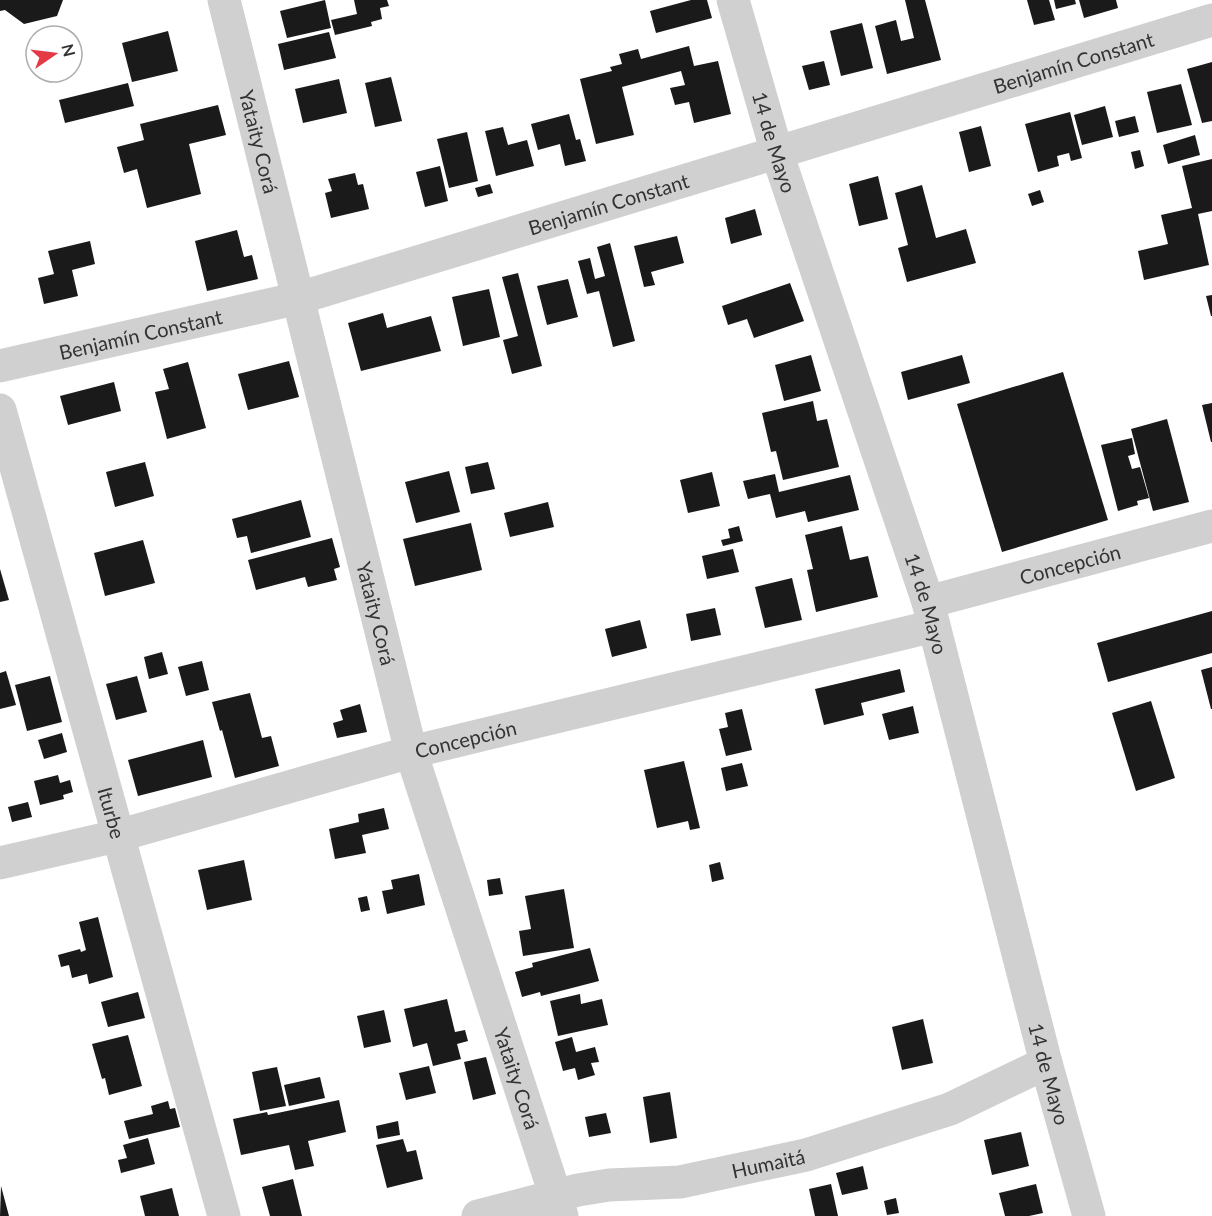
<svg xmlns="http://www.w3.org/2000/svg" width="1212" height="1216" viewBox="0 0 1212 1216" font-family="Lato,sans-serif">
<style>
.building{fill:#1a1a1a}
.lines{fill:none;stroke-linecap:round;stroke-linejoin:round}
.minor{stroke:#d0d0d0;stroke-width:33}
.labels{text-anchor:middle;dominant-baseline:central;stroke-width:6;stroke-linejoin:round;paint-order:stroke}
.street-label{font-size:20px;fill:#333;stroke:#fff}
</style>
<rect width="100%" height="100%" fill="#fff"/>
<g class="building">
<polygon points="0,0 63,0 57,16 24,24 5,10 0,11"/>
<polygon points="325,0 331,28 287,38 280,11"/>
<polygon points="354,0 387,0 389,6 380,8 382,19 371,22 372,26 335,35 331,20 357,14"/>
<polygon points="691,0 707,0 712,18 656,33 650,11"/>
<polygon points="905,0 925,0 941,60 887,74 875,26 896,20 901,41 914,38"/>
<polygon points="1027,0 1049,0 1055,20 1034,25"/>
<polygon points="1054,0 1075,0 1076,4 1056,9"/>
<polygon points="1079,0 1116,0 1118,8 1084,18"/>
<polygon points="862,23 873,68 841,76 830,31"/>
<polygon points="168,31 178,71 132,82 122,43"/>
<polygon points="329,32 336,58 284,70 278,44"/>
<polygon points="689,46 694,66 718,61 731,114 694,123 689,102 675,105 670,88 685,85 681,71 622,87 634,135 596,144 580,79 612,71 610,67 622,64 619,54 638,49 641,59"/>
<polygon points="824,61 830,85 809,90 802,66"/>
<polygon points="1212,62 1212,121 1202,123 1187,69"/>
<polygon points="391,77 402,121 375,127 365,83"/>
<polygon points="339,79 347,113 303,123 295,89"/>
<polygon points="128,83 134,106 65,123 59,100"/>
<polygon points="1181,84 1192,125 1157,133 1147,92"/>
<polygon points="218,105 226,135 189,144 201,194 147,208 137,169 124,173 117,147 144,140 140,124"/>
<polygon points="1105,106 1113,137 1082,145 1074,115"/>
<polygon points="1070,112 1082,158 1071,161 1069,153 1057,156 1059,166 1038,172 1025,124"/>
<polygon points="569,114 576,140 580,139 586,161 565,166 560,144 538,150 531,124"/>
<polygon points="1135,116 1139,132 1119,137 1115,121"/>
<polygon points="981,126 991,166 969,172 959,132"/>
<polygon points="503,127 508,145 527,140 534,166 496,176 485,131"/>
<polygon points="467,132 478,181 449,188 437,139"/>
<polygon points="1195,135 1200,155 1168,164 1163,145"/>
<polygon points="1140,150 1144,166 1135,169 1131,152"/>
<polygon points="1212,159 1212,211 1198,214 1209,265 1144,280 1138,251 1168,244 1161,215 1192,208 1182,166"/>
<polygon points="440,166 448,201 425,207 416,172"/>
<polygon points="355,173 358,185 363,184 369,209 331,218 325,193 332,191 328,179"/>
<polygon points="878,176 888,219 859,226 849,184"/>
<polygon points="490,184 493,193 478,197 475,188"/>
<polygon points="922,185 936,238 966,229 976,263 907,282 898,248 908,245 895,193"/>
<polygon points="1040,190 1044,202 1032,206 1028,194"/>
<polygon points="755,209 762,235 731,244 725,218"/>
<polygon points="237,230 244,257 252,255 258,279 207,291 195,241"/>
<polygon points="677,236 684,263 651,272 655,285 644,287 634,246"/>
<polygon points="90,241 95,264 72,270 78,296 44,304 38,278 54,274 48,251"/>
<polygon points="610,243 635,341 613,347 599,291 587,294 578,261 590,258 595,279 605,276 597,247"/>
<polygon points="518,273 542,366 512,374 503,340 518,336 502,277"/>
<polygon points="568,279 578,317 547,325 537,286"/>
<polygon points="790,283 804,321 754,338 747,319 728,325 722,306"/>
<polygon points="489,289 500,337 463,346 452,297"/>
<polygon points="1212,295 1212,316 1211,316 1206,296"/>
<polygon points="383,313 387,328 431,316 441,351 361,371 348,323"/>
<polygon points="811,355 821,391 784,401 775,365"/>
<polygon points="962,355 970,383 908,400 901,372"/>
<polygon points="289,361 299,397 248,410 238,374"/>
<polygon points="188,362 206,428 167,439 155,392 169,389 163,369"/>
<polygon points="1063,372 1108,520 1002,552 957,404"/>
<polygon points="114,382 121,411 68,425 60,396"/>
<polygon points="813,401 817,421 827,419 839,467 783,480 776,451 771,452 762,413"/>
<polygon points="1212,403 1212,442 1211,442 1202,405"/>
<polygon points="1167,419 1189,502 1153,511 1131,429"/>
<polygon points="1132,438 1135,454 1128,456 1132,469 1140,467 1149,498 1137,501 1138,505 1118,511 1101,445"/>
<polygon points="145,462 154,496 115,507 106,472"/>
<polygon points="488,462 495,489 471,494 465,467"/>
<polygon points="449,471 460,512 416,523 405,482"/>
<polygon points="712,472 720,506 688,513 680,480"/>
<polygon points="775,474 779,492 850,475 859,510 808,522 805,511 776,518 770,494 748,499 743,481"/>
<polygon points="301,500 311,537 251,553 247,536 237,538 232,519"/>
<polygon points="548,502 554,527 510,537 504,513"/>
<polygon points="471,523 482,570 415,586 403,539"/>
<polygon points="739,526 743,541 723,546 721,540 730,538 728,529"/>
<polygon points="842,526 850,560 868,556 878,597 816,612 807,570 813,569 805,535"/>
<polygon points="332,538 340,567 334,569 337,580 308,587 305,577 256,590 248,560"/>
<polygon points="143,540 155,583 105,596 94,553"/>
<polygon points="733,549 739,572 707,579 702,556"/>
<polygon points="0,569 9,600 0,602"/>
<polygon points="792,578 802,620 765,628 755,587"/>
<polygon points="715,608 721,635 691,641 686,614"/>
<polygon points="1212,611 1212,653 1108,682 1097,643"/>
<polygon points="640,620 647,648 612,657 605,629"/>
<polygon points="162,652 168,674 149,679 144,657"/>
<polygon points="202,661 209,690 186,696 178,667"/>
<polygon points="1212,667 1212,709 1211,709 1201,670"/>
<polygon points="900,669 905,692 861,703 864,715 824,725 815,689"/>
<polygon points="6,671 16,705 0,709 0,673"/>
<polygon points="50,676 62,722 27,731 15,685"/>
<polygon points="137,676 147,712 116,720 106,684"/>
<polygon points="250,693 262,738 271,736 279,766 235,778 222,730 220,731 212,702"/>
<polygon points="1151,701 1175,778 1136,791 1112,713"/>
<polygon points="360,704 367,732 337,738 333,723 343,720 340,710"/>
<polygon points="913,706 919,733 889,740 882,714"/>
<polygon points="742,709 752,750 726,756 719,729 728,727 725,713"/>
<polygon points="62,733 67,752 44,759 38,740"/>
<polygon points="203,740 212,777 138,796 128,760"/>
<polygon points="684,761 700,828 690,830 688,821 657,828 644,770"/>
<polygon points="742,763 748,786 726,791 721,768"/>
<polygon points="58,775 60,783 70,780 73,792 63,795 64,799 40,805 34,781"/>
<polygon points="28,802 32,817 12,822 8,807"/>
<polygon points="384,808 389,829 362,835 366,853 335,859 329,829 359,822 358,814"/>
<polygon points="244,860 252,900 207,910 198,870"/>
<polygon points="720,862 724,879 712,882 709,865"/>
<polygon points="419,874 425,905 387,914 382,891 393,889 391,880"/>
<polygon points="500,878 503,894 489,896 487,880"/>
<polygon points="564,889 574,948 523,956 519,931 531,929 525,896"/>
<polygon points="367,896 370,910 361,912 358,898"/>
<polygon points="98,917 113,977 89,984 87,974 72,978 69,965 61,967 58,955 80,949 81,952 86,950 79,922"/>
<polygon points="590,948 599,981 541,996 540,992 522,997 515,972 533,967 532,963"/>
<polygon points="138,992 145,1018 108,1027 101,1002"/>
<polygon points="580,994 581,1004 602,999 608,1025 558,1036 550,1001"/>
<polygon points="447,999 455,1032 465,1030 468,1041 457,1044 461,1059 433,1066 427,1043 413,1047 404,1009"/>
<polygon points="384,1010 391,1042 364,1048 357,1016"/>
<polygon points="923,1019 933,1063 902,1070 892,1027"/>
<polygon points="128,1035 142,1086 109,1095 105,1078 102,1079 92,1044"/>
<polygon points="572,1037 576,1052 595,1047 599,1062 591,1063 595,1075 578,1080 575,1068 563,1071 555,1042"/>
<polygon points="486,1057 496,1094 473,1100 464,1062"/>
<polygon points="429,1066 436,1093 406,1100 399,1073"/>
<polygon points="277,1067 286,1106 260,1111 252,1072"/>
<polygon points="320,1077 325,1098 289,1106 284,1085"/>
<polygon points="670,1092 677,1138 650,1143 643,1097"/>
<polygon points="339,1100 346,1132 308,1141 314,1166 295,1170 289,1145 241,1155 233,1119 267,1112 268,1115"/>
<polygon points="168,1101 170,1109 175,1108 180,1127 129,1139 124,1121 153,1114 151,1106"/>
<polygon points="606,1113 611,1133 589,1137 585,1117"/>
<polygon points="398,1121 400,1135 378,1139 376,1126"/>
<polygon points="1021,1132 1029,1166 992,1175 984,1140"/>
<polygon points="148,1138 155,1164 121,1173 118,1160 127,1158 123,1145"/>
<polygon points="403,1139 407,1152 416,1150 423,1179 387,1188 376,1145"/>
<polygon points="863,1166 868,1189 842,1195 836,1173"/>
<polygon points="293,1179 302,1216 270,1216 262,1187"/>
<polygon points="831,1184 838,1216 815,1216 809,1189"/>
<polygon points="1036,1184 1043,1213 1029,1216 1005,1216 999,1193"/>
<polygon points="1,1186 9,1216 0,1216"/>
<polygon points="172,1188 179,1216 145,1216 140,1196"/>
<polygon points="896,1198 899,1213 887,1215 884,1201"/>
</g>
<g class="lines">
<g class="minor">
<path id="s1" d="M224 0 411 752 562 1216"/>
<path id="s2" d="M733 0 777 153 928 602 1046 1063 1089 1216"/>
<path id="s3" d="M0 366 299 298 1212 20"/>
<path id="s4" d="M0 410 224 1216"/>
<path id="s5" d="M928 602 1212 526"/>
<path id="s6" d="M0 863 117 836 411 752 934 626"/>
<path id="s7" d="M478 1216 578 1190 609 1185 680 1182 806 1155 950 1109 1046 1063"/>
</g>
</g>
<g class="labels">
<g class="street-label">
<text stroke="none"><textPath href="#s3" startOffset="1116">Benjamín Constant</textPath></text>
<text stroke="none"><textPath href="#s1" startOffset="146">Yataity Corá</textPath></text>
<text stroke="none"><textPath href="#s2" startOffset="148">14 de Mayo</textPath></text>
<text stroke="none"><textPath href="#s3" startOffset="630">Benjamín Constant</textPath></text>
<text stroke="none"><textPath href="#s3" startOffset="144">Benjamín Constant</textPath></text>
<text stroke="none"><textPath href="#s5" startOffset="147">Concepción</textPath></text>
<text stroke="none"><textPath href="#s2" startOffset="634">14 de Mayo</textPath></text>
<text stroke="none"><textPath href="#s1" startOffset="632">Yataity Corá</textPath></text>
<text stroke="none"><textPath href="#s6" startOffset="482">Concepción</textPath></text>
<text stroke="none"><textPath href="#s4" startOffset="418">Iturbe</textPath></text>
<text stroke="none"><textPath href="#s2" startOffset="1120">14 de Mayo</textPath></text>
<text stroke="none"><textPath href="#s1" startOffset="1118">Yataity Corá</textPath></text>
<text stroke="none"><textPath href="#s7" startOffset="296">Humaitá</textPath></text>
</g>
</g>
<g transform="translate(54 54) rotate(76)"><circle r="28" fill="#ffffff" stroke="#adadad" stroke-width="1.5"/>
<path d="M0-4.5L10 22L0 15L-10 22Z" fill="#e63946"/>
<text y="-9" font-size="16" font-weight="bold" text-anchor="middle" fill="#333333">N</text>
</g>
</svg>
